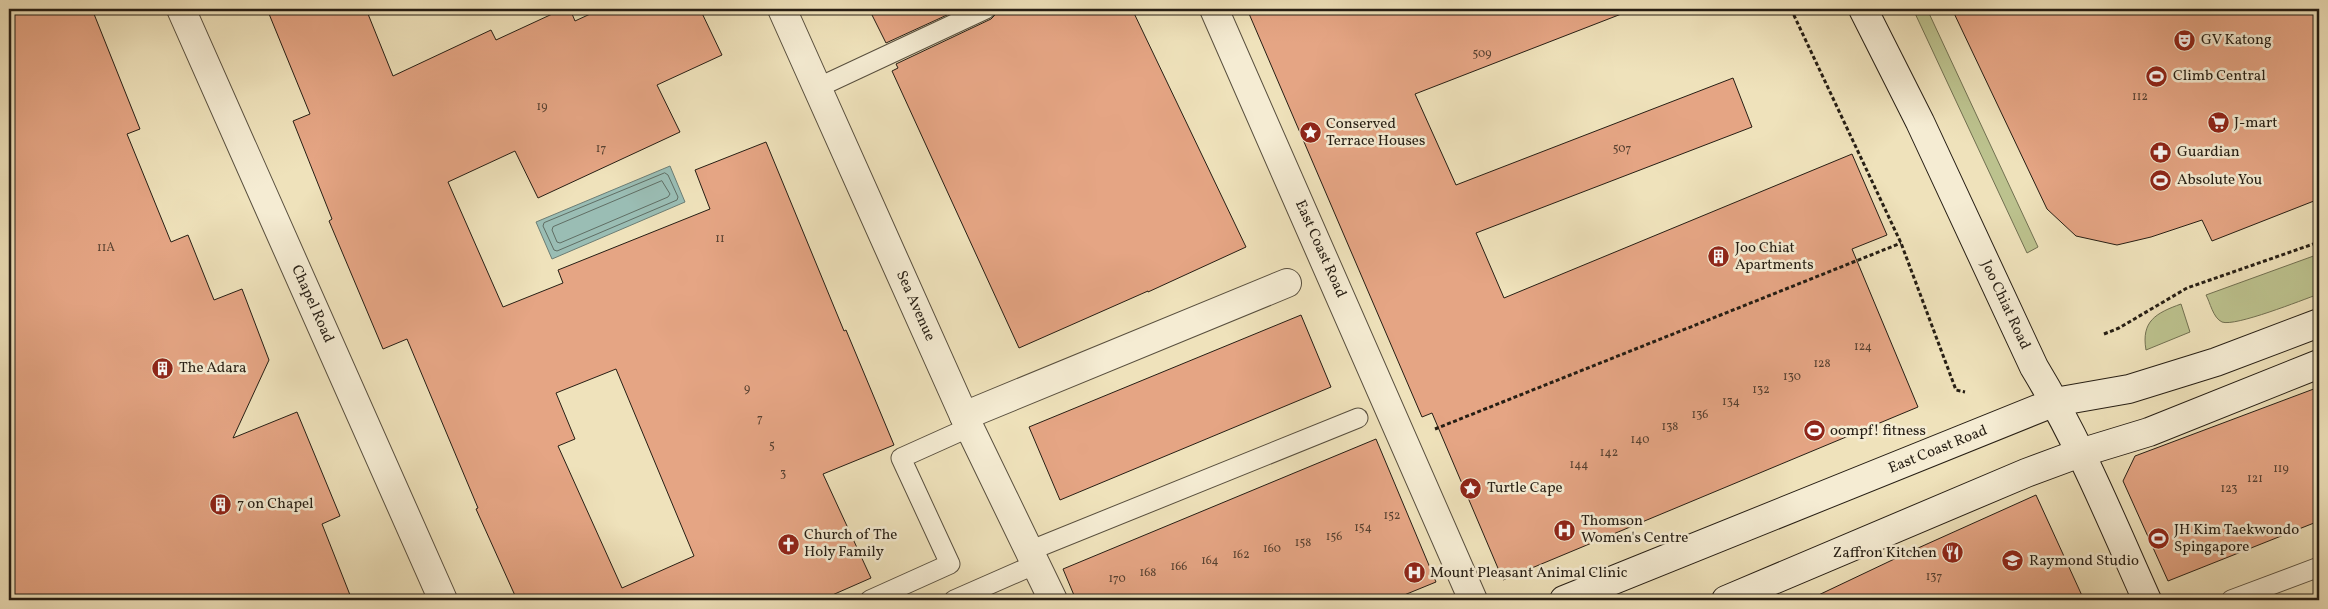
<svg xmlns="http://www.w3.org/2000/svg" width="2328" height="609" viewBox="0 0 2328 609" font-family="Vollkorn,serif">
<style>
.green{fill:#bcc28e;stroke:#717051}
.water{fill:#9abdb4;stroke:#6c7d74}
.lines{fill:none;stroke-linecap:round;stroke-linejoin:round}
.shore{stroke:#606e64;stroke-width:1}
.building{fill:#e5a584;stroke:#261e14;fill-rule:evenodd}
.lane-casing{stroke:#584f3e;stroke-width:21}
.street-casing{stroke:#584f3e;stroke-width:30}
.secondary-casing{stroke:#261e14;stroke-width:30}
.path{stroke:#261e14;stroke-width:3;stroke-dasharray:4 2.5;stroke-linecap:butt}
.lane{stroke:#f5ecd3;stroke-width:19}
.street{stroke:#f5ecd3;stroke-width:28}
.secondary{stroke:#f5ecd3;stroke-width:28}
.labels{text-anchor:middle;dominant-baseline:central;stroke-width:5;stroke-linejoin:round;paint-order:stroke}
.number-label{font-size:12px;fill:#564030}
.poi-label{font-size:15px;fill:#261e14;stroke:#f5ecd3;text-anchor:start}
.street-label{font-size:15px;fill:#261e14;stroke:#f5ecd3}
</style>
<rect width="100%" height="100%" fill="#efe2bb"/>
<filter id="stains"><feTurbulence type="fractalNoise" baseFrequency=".004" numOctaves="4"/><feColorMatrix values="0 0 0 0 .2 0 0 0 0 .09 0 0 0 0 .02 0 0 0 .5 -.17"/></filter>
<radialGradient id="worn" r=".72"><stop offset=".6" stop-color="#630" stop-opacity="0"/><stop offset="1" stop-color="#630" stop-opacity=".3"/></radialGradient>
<g class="green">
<polygon points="1913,9 1927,9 2038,247 2027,253"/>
<path d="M2319 254V294C2302 300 2235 327 2222 322 2213 318 2210 302 2206 295Z"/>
<path d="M2181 304 2190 332 2146 350C2141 321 2156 313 2181 304Z"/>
</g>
<polygon class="water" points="670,166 685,202 552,259 536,222"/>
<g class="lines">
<g class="shore">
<polygon points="665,173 668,175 678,197 677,200 557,251 554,250 543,226 544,223"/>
<polygon points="662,181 670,194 668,197 560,243 557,242 552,230 553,227"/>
</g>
</g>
<g class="building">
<polygon points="9,9 92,9 140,129 127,134 171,242 188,235 214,300 242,289 269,360 233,438 297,412 340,516 322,524 352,600 9,600"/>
<path d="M267 9H366L393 76 491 30 496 40 563 9H570L575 21 601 9H700L722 55 657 85 680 132 538 198 515 151 448 182 503 307 563 283 558 270 710 209 695 170 766 142 844 331 846 330 894 445 823 474 871 578 821 600H517L476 509 478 508 407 339 383 349 329 221 332 219 293 121 310 114ZM616 369 694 556 622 588 558 446 575 439 556 393Z"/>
<polygon points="869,9 960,9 886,43"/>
<polygon points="997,9 1132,9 1246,247 1148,292 1148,291 1019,348 892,71 898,68 896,64 991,19 995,15"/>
<polygon points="1247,9 1629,9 1629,11 1415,94 1456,185 1733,78 1752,127 1476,233 1504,298 1852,154 1887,235 1852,249 1918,407 1503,580 1432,413 1422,417"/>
<polygon points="1952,9 2319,9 2319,199 2212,241 2202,220 2151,237 2117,245 2076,236 2047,209"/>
<polygon points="1301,315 1331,387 1060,500 1029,427"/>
<polygon points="2319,387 2319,521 2168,581 2123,481 2135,456"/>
<polygon points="1376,439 1436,582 1392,600 1076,600 1063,569"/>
<polygon points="2036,495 2084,600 1808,600 1907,553"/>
</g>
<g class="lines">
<defs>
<g id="lane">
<polyline points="817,88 986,9"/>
<polyline points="1029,551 1358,418"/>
<polyline points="870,600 950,564 901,458 970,427"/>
<polyline points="954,600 1036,564"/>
<polyline points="2231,600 2319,567"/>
</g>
<g id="street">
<polyline points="181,9 443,600"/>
<polyline points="782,9 964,416 1053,600"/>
<polyline points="1214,9 1473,600"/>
<polyline points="964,416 1287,283"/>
</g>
<g id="secondary">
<path d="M1863 9 1920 122 2034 367C2079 441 2112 522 2147 600"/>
<polyline points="1564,600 2055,402 2129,389 2216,362 2319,323"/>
<polyline points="1726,600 2026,473 2080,453 2149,432 2319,364"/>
</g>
</defs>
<use href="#lane" class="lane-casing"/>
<use href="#street" class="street-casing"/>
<use href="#secondary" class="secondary-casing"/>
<g class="path">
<polyline points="1791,9 1901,243 1956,390 1965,392"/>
<polyline points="2104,334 2119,328 2187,288 2319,242"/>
<polyline points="1435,429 1901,243"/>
</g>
<use href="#lane" class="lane"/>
<use href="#street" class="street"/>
<use href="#secondary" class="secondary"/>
</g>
<defs>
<symbol id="theatre-disc" viewBox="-11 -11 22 22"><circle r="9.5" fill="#8f2418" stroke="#f5ecd3"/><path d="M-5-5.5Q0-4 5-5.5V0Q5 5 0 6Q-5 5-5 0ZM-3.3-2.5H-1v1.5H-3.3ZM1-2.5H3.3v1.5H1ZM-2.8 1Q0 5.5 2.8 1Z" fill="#fff"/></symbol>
<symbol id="stadium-disc" viewBox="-11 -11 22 22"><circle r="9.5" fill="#8f2418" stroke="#f5ecd3"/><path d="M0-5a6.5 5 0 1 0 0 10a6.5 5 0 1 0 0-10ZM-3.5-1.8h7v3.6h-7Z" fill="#fff"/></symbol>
<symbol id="supermarket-disc" viewBox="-11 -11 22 22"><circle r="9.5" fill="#8f2418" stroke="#f5ecd3"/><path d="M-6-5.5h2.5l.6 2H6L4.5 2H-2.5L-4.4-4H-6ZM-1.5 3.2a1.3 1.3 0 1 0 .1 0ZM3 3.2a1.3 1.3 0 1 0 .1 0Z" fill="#fff"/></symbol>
<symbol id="sight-disc" viewBox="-11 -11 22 22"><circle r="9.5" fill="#8f2418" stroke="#f5ecd3"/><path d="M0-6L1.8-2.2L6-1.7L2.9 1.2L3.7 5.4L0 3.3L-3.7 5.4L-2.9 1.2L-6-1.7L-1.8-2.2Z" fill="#fff"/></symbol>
<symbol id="pharmacy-disc" viewBox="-11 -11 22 22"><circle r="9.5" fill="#8f2418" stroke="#f5ecd3"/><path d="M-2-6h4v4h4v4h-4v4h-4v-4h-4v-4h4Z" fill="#fff"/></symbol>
<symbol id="building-disc" viewBox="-11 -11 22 22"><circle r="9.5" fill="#8f2418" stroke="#f5ecd3"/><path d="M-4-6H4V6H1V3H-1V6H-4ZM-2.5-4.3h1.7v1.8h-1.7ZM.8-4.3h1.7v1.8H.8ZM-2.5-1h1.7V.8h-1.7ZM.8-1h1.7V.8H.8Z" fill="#fff"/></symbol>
<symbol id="hospital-disc" viewBox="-11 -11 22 22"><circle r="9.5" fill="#8f2418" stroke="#f5ecd3"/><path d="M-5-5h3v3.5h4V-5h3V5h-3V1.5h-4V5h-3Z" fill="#fff"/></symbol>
<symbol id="church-disc" viewBox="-11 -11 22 22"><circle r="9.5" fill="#8f2418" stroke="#f5ecd3"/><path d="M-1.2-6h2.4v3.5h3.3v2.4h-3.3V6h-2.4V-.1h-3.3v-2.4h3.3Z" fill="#fff"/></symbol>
<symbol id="restaurant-disc" viewBox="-11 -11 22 22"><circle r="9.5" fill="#8f2418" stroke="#f5ecd3"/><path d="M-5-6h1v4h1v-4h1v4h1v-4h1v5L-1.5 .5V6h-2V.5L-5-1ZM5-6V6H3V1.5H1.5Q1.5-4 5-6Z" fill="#fff"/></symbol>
<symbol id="school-disc" viewBox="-11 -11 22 22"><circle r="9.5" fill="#8f2418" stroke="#f5ecd3"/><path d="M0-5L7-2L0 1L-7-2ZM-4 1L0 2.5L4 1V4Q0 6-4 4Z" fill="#fff"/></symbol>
</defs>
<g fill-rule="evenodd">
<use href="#theatre-disc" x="2172" y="28" width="25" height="25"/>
<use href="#stadium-disc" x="2144" y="64" width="25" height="25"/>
<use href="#supermarket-disc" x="2206" y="110" width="25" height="25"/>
<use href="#sight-disc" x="1298" y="120" width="25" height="25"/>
<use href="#pharmacy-disc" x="2148" y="140" width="25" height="25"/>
<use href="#stadium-disc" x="2148" y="168" width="25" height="25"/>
<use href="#building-disc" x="1706" y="244" width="25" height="25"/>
<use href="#building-disc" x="150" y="356" width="25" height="25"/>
<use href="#stadium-disc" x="1802" y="418" width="25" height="25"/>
<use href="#sight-disc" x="1458" y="476" width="25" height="25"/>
<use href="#building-disc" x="208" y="492" width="25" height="25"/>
<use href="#hospital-disc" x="1552" y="518" width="25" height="25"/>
<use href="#stadium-disc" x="2146" y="526" width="25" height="25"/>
<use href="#church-disc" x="776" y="532" width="25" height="25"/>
<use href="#restaurant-disc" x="1940" y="540" width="25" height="25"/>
<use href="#school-disc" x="2000" y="548" width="25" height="25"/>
<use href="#hospital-disc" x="1402" y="560" width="25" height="25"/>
</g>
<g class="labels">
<g class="number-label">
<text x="1482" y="54">509</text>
<text x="2140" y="97">112</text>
<text x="542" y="107">19</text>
<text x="601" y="149">17</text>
<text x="1622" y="149">507</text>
<text x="720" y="239">11</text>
<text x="106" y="248">11A</text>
<text x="1863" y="347">124</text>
<text x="1822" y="364">128</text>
<text x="1792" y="377">130</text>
<text x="747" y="389">9</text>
<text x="1761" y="390">132</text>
<text x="1731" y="402">134</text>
<text x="1700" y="415">136</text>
<text x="760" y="419">7</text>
<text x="1670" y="427">138</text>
<text x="1640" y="440">140</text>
<text x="772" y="446">5</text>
<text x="1609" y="453">142</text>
<text x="1579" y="465">144</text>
<text x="2281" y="469">119</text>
<text x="783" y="474">3</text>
<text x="2255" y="479">121</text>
<text x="2229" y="489">123</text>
<text x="1392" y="516">152</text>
<text x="1363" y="528">154</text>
<text x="1334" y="537">156</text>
<text x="1303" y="543">158</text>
<text x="1272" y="549">160</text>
<text x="1241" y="555">162</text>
<text x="1210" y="561">164</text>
<text x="1179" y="567">166</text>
<text x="1148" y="573">168</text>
<text x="1934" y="577">137</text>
<text x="1117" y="579">170</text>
</g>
<g class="poi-label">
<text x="2201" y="40">GV Katong</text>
<text x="2173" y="76">Climb Central</text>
<text x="2234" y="123">J-mart</text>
<text x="1326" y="124">Conserved<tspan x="1326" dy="17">Terrace Houses</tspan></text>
<text x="2177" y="152">Guardian</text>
<text x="2177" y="180">Absolute You</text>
<text x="1735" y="248">Joo Chiat<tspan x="1735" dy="17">Apartments</tspan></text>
<text x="179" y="368">The Adara</text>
<text x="1830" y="431">oompf! fitness</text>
<text x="1487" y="488">Turtle Cape</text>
<text x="237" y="504">7 on Chapel</text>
<text x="1581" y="521">Thomson<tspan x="1581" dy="17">Women's Centre</tspan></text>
<text x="2174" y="530">JH Kim Taekwondo<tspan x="2174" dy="17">Spingapore</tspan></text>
<text x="804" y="535">Church of The<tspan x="804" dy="17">Holy Family</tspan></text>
<text x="1937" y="553" text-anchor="end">Zaffron Kitchen</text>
<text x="2029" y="561">Raymond Studio</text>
<text x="1430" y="573">Mount Pleasant Animal Clinic</text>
</g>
<g class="street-label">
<text transform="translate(1320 249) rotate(66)">East Coast Road</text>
<text transform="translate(312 304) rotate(66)">Chapel Road</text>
<text transform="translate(2005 305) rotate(65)">Joo Chiat Road</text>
<text transform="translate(915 306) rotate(66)">Sea Avenue</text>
<text transform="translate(1938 450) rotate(-22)">East Coast Road</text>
</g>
</g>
<rect width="2328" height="609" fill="none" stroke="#efe2bb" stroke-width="30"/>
<rect x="10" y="10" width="2308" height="589" fill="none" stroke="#261e14" stroke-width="2.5"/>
<rect x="15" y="15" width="2298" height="579" fill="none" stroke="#261e14"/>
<rect width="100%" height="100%" filter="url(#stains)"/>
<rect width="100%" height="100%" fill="url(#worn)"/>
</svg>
